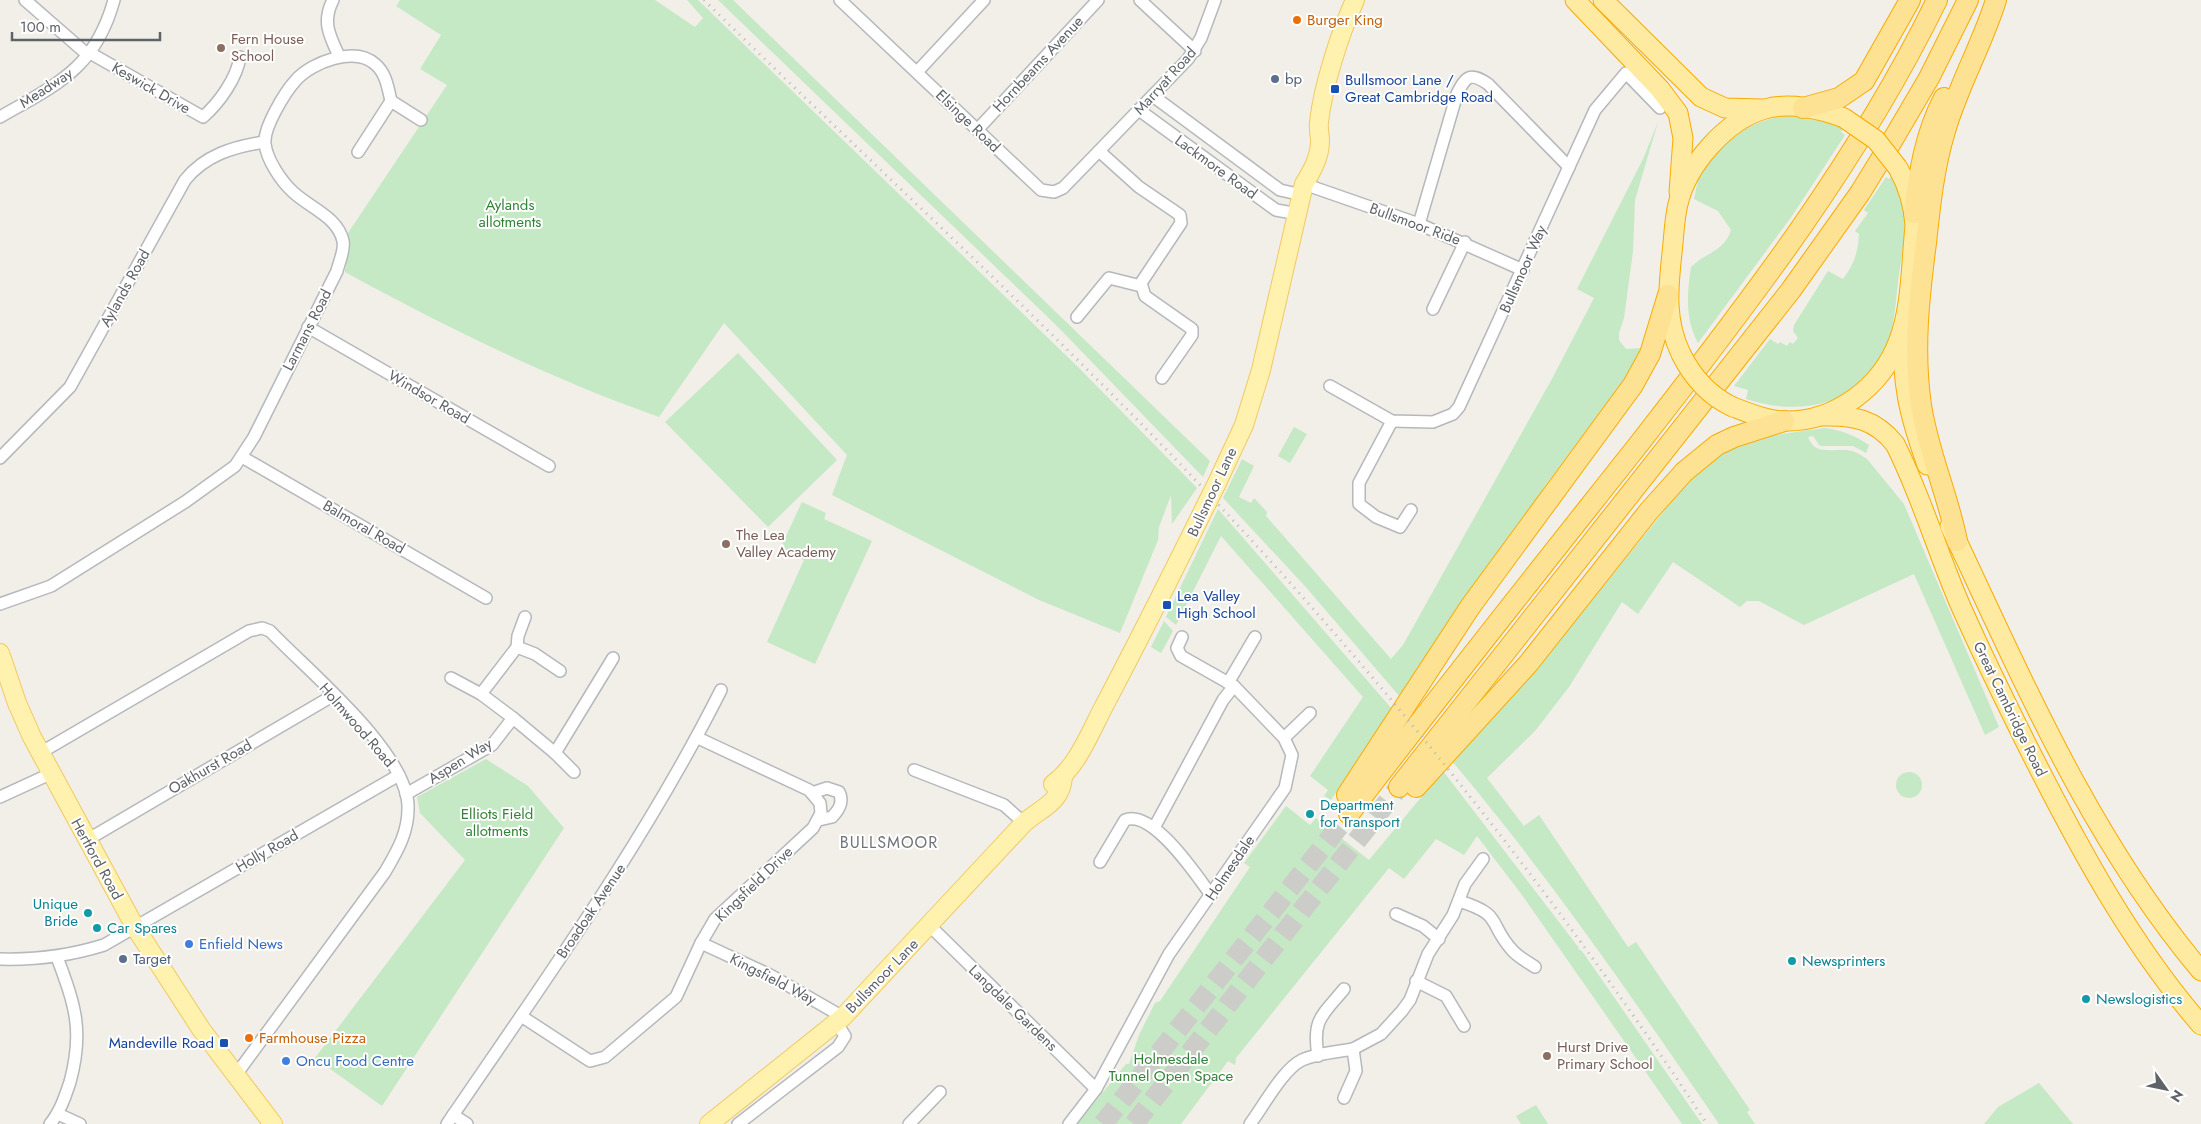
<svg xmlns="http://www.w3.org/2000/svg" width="2201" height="1124" viewBox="0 0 2201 1124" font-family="Jost,sans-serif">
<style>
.green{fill:#c5e8c5}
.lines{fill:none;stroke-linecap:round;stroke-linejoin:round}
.motorway-tunnel{stroke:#ccccc8;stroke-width:20;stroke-dasharray:20 10;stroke-linecap:butt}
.minor-casing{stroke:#b5b8bc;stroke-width:14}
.primary-casing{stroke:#f2c960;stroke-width:20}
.trunk-casing{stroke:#f9ab00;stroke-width:21}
.motorway-casing{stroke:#f9ab00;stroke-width:22}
.minor{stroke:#fff;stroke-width:11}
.primary{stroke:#fff2af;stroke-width:18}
.trunk{stroke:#feeaa1;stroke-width:19}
.motorway{stroke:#fde293;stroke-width:20}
.rail{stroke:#b6b7b8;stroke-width:3;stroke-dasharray:1 6;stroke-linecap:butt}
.primary-bridge-casing{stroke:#f2c960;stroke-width:20;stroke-linecap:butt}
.trunk-bridge-casing{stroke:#f9ab00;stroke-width:21;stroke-linecap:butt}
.primary-bridge{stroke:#fff2af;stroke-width:18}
.trunk-bridge{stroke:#feeaa1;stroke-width:19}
.food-dot{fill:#e8710a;stroke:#fff;stroke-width:2}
.education-dot{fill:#8d6e63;stroke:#fff;stroke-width:2}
.service-dot{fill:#5c6f8a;stroke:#fff;stroke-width:2}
.transit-dot{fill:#1a4fb4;stroke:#fff;stroke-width:2}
.culture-dot{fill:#0f9aa8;stroke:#fff;stroke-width:2}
.shop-dot{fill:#3f7fe0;stroke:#fff;stroke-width:2}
.labels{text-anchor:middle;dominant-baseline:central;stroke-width:4;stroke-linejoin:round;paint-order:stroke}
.food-label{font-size:15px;fill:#c56008;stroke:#fff;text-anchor:start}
.education-label{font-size:15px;fill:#785e54;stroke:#fff;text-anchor:start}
.street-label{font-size:15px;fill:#5f6368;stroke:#fff}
.service-label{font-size:15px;fill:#4e5e75;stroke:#fff;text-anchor:start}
.transit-label{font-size:15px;fill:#164399;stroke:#fff;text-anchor:start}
.park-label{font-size:15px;fill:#348238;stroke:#fff}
.culture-label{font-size:15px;fill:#0d838f;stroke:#fff;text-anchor:start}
.shop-label{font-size:15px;fill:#366cbe;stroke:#fff;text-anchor:start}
.neighbourhood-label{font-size:16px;letter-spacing:1px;fill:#70757a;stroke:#fff}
</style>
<rect width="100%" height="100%" fill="#f1efe8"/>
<g class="green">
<path d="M400 0H655L695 27 703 18 687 0H698L1078 367 1197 488 1172 524 1171 495 1159 527 1158 540 1120 633 1039 600 832 495 847 455 724 323 659 417C550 378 447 328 345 272L348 233 447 85 420 69 441 35 396 6Z"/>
<polygon points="718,0 733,0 1210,461 1203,477 1058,327"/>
<path d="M1791 115 1807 116 1844 126 1841 132 1845 135 1792 216 1698 343C1685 319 1687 294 1691 267 1705 253 1725 251 1731 230L1718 211 1694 199C1696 191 1697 181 1701 173 1719 138 1753 120 1791 115Z"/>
<polygon points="1658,122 1635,200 1633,251 1624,318 1619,333 1619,340 1626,349 1641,348 1632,369 1544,487 1532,511 1400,697 1304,585 1223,498 1242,459 1254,466 1239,497 1251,503 1254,498 1267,512 1266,516 1391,659 1403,645 1553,377 1594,298 1577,289 1643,159"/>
<path d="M1893 173C1897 185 1903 198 1904 210 1907 233 1901 258 1898 282 1896 300 1895 318 1890 335 1870 402 1807 419 1746 399L1748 390 1734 386 1770 339 1778 344 1780 342 1787 346 1790 342 1793 344 1798 338 1793 331 1794 325 1828 271 1843 279C1854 264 1858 253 1859 234L1855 231 1868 213 1864 210 1886 177 1889 179Z"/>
<polygon points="738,353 837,460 768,527 665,422"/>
<polygon points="1294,427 1307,434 1290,463 1278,456"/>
<path d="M1825 428C1843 430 1855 436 1869 445L1866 453 1853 446H1820L1813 436 1808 437C1815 455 1828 449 1845 450 1853 450 1860 454 1867 459L1904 504 1999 727 1985 735 1914 574 1804 625 1759 601H1747L1740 607 1673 562 1638 614 1622 602 1569 687 1535 731 1487 778 1524 826 1539 815 1628 947 1636 942 1750 1110 1747 1112 1755 1124H1719C1634 1000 1549 876 1452 761L1552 649 1695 473 1724 450 1759 437Z"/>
<polygon points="802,502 826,513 824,519 872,541 815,664 767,642 804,560 780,549"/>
<polygon points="1218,509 1392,709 1331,800 1324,796 1328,790 1310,776 1363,697 1221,536 1176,625 1166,617"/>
<polygon points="1164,621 1173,631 1161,653 1151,647"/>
<polygon points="486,759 528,786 564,828 382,1106 315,1058 465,860 420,813 417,797"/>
<polygon points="1443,771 1579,948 1578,949 1582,951 1702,1124 1682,1124 1522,895 1477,836 1464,855 1436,839 1404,879 1389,868 1236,1058 1235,1065 1228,1061 1181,1124 1077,1124 1126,1064 1129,1064 1139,1035 1155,1003 1160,1001 1250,867 1244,863 1286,806 1310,825 1316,818 1369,860"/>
<circle cx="1909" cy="785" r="13"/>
<polygon points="2039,1083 2073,1124 1984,1124 1998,1107"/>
<polygon points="1536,1105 1548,1124 1521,1124 1516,1116"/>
</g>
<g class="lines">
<g class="motorway-tunnel">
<polyline points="1103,1124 1349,814"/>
<polyline points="1134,1124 1399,787"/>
</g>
<defs>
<g id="minor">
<polyline points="25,0 88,55"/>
<path d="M333 0C322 21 329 35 339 56"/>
<polyline points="840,0 1041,190 1054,192 1063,188 1188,59 1201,38 1215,0"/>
<polyline points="1140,0 1195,51"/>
<path d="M90 53 203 117C219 103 237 78 240 57"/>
<polyline points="917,72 984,0"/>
<polyline points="1153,96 1280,190 1302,195"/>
<polyline points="1139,110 1276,210 1298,214"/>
<path d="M0 117C57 84 95 69 114 0"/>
<polyline points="978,129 1098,0"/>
<polyline points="1099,151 1139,187 1180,215 1181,223 1141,283 1145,296 1192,329 1192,335 1162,378"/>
<polyline points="358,152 391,101"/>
<polyline points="1304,184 1419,224 1523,270"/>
<path d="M1419 224 1457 94C1466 76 1470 72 1488 84L1569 167"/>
<polyline points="1433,309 1465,242"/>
<polyline points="1077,317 1109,278 1141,286"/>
<polyline points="308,327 549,466"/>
<polyline points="1330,386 1392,421 1433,422 1453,414 1459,407 1595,110 1626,73 1660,108"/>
<polyline points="1392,421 1359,483 1359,504 1376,517 1400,527 1411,510"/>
<polyline points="242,457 486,598"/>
<path d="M0 458 70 387 185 180C205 155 233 147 264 142"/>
<path d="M0 604 51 586 185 502 235 466 254 437 337 271C339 262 345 250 343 241 338 217 310 208 293 192 281 181 267 160 265 144 263 128 285 92 296 80 312 62 355 46 375 64 386 73 388 88 391 101L421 120"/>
<polyline points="517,647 535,654 560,671"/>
<polyline points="451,678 481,694"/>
<polyline points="1228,683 1255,637"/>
<polyline points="513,718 481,694 517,647 518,636 525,617"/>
<polyline points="1284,738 1310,713"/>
<path d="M40 753 249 631 262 628 270 631C308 671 405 750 408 805 409 831 398 850 385 872L235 1076"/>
<polyline points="555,753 574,772"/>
<polyline points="914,770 1004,805 1024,823"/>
<path d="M812 793 827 788 839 792C844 802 839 810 832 817L819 820"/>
<polyline points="406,794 492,745 513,718 555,753 613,658"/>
<polyline points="0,797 50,774"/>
<polyline points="1154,828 1223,700 1234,686"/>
<polyline points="87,840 334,695"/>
<path d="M1100 862 1125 820C1153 809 1197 876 1211 895"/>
<path d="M1459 901C1504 915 1487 922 1512 950 1518 957 1528 962 1535 967"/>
<polyline points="1396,914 1423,926 1439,939"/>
<polyline points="930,926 1096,1089"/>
<polyline points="701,943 770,975 843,1017"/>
<path d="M0 959C36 960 69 956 104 945L399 775"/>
<polyline points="1416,981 1446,996 1464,1026"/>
<polyline points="521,1016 590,1061 605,1057 676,997 701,943 715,919 813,828 821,813 820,803 809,790 698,738"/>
<path d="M1318 1056C1312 1019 1322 1016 1344 989"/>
<polyline points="1344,1098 1356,1071 1353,1049 1381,1034 1402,1011 1410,1000 1428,954 1453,915 1465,884 1483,859"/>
<polyline points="58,1114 80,1124"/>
<polyline points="453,1115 467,1124"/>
<path d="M50 1124C60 1112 65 1097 70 1082 84 1031 75 1005 57 957"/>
<path d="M447 1124C543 983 644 843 721 690"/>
<polyline points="738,1124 838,1047 845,1036 836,1022"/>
<polyline points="909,1124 940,1092"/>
<polyline points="1069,1124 1096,1089 1169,954 1285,788 1292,755 1284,738 1234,686 1181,656 1177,648 1182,637"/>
<path d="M1250 1124C1263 1107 1283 1069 1302 1060 1317 1053 1337 1052 1353 1049"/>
</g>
<g id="primary">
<path d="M1216 485 1244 425 1261 370 1304 184C1312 171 1320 157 1320 141 1320 135 1318 128 1319 122 1323 86 1340 33 1355 0"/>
<polyline points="0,653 17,703 32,737 135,927 201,1029 273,1124"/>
<path d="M1053 784C1077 767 1090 733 1103 708 1139 640 1173 572 1207 503"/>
<path d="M709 1124 843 1017 1024 823C1042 807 1061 803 1063 777"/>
</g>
<g id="trunk">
<polyline points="1575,0 1660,89 1678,113 1683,138 1679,192"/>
<polyline points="1603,0 1701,97 1725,108 1762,109"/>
<path d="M1903 328C1902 384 1908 412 1927 465"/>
<path d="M1681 354C1665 321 1668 289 1672 253 1674 237 1674 220 1678 204 1687 165 1726 120 1765 109 1789 102 1822 109 1844 118"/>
<path d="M1733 407C1749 413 1768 421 1785 421 1835 422 1882 387 1899 340 1912 305 1911 263 1915 226 1914 206 1908 186 1898 168"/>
<path d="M1823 416C1853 415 1875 419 1895 444 1922 497 1938 555 1962 609 1983 656 2006 703 2029 749 2078 846 2130 943 2201 1025"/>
<path d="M1950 526C2023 680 2090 839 2201 971"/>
</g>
<g id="motorway">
<polyline points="1803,108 1839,98 1864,81 1910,0"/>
<path d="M1914 213C1919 173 1925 134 1944 98"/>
<path d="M1957 541C1948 495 1928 452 1921 405 1913 350 1919 297 1926 243 1930 205 1934 167 1945 131 1958 86 1982 45 1996 0"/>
<polyline points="1399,787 1791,290 1860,193 1892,141 1929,78 1968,0"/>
<polyline points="1416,787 1528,664 1649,511 1684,472 1717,445 1734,437 1784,421"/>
<polyline points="1347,795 1470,607 1633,385 1650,354 1668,295"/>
<path d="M1349 814C1445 688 1544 564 1642 440 1751 300 1859 160 1937 0"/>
</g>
</defs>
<use href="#minor" class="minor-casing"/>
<use href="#primary" class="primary-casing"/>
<use href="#trunk" class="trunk-casing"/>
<use href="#motorway" class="motorway-casing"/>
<use href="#minor" class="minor"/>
<use href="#primary" class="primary"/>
<use href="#trunk" class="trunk"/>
<use href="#motorway" class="motorway"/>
<path class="rail" d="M704 0C863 156 1028 305 1182 466 1376 669 1553 890 1707 1124"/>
<defs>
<polyline id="primary-bridge" points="1207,503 1216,485"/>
<g id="trunk-bridge">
<polyline points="1844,118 1876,140 1898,168"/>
<path d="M1681 354C1693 378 1709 396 1733 407"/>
</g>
</defs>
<use href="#primary-bridge" class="primary-bridge-casing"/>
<use href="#trunk-bridge" class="trunk-bridge-casing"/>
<use href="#primary-bridge" class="primary-bridge"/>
<use href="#trunk-bridge" class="trunk-bridge"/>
</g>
<g class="food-dot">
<circle cx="1297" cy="20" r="5"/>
<circle cx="249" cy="1038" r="5"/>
</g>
<g class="education-dot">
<circle cx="221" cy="48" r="5"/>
<circle cx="726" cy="544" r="5"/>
<circle cx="1547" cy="1056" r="5"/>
</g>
<g class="service-dot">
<circle cx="1275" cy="79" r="5"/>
<circle cx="123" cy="959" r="5"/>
</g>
<g class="transit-dot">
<rect x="1330" y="84" width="10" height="10" rx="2.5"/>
<rect x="1162" y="600" width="10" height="10" rx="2.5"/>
<rect x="219" y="1038" width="10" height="10" rx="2.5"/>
</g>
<g class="culture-dot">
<circle cx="1310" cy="814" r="5"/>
<circle cx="88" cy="913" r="5"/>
<circle cx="97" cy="928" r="5"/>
<circle cx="1792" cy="961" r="5"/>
<circle cx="2086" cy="999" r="5"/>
</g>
<g class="shop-dot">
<circle cx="189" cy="944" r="5"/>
<circle cx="286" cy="1061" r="5"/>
</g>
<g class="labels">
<g class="food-label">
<text x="1307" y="20">Burger King</text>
<text x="259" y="1038">Farmhouse Pizza</text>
</g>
<g class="education-label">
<text x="231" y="39">Fern House<tspan x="231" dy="17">School</tspan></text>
<text x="736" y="535">The Lea<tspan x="736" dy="17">Valley Academy</tspan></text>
<text x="1557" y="1047">Hurst Drive<tspan x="1557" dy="17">Primary School</tspan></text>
</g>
<g class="street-label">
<text transform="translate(1038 64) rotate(-47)">Hornbeams Avenue</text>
<text transform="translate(1165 81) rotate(-48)">Marryat Road</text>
<text transform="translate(46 88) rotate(-33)">Meadway</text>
<text transform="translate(151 88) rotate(30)">Keswick Drive</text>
<text transform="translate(968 121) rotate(44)">Elsinge Road</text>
<text transform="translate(1216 167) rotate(36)">Lackmore Road</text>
<text transform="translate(1415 224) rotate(20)">Bullsmoor Ride</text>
<text transform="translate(1523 269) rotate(-66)">Bullsmoor Way</text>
<text transform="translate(125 288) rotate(-61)">Aylands Road</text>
<text transform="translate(307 330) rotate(-63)">Larmans Road</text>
<text transform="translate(429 397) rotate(30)">Windsor Road</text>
<text transform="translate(1212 492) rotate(-65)">Bullsmoor Lane</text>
<text transform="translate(364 527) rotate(30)">Balmoral Road</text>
<text transform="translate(2010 709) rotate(64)">Great Cambridge Road</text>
<text transform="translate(357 725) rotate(49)">Holmwood Road</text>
<text transform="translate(460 761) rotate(-32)">Aspen Way</text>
<text transform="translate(210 767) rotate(-30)">Oakhurst Road</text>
<text transform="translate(267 851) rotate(-30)">Holly Road</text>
<text transform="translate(97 859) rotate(61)">Hertford Road</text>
<text transform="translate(1230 868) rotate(-56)">Holmesdale</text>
<text transform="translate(754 884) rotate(-44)">Kingsfield Drive</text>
<text transform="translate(591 911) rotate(-56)">Broadoak Avenue</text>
<text transform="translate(882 976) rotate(-46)">Bullsmoor Lane</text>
<text transform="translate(773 979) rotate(27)">Kingsfield Way</text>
<text transform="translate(1013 1008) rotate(44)">Langdale Gardens</text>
</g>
<g class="service-label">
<text x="1285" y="79">bp</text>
<text x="133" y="959">Target</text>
</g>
<g class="transit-label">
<text x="1345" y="80">Bullsmoor Lane /<tspan x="1345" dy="17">Great Cambridge Road</tspan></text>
<text x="1177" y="596">Lea Valley<tspan x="1177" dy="17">High School</tspan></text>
<text x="214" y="1043" text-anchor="end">Mandeville Road</text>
</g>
<g class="park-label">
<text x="510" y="205">Aylands<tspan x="510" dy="17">allotments</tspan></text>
<text x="497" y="814">Elliots Field<tspan x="497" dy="17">allotments</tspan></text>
<text x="1171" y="1059">Holmesdale<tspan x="1171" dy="17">Tunnel Open Space</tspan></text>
</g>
<g class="culture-label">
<text x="1320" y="805">Department<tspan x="1320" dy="17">for Transport</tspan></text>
<text x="78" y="904" text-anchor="end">Unique<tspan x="78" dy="17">Bride</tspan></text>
<text x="107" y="928">Car Spares</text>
<text x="1802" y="961">Newsprinters</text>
<text x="2096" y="999">Newslogistics</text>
</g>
<g class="shop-label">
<text x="199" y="944">Enfield News</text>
<text x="296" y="1061">Oncu Food Centre</text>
</g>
<g class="neighbourhood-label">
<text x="889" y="842">BULLSMOOR</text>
</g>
</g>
<g transform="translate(2166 1089) rotate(123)" stroke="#ffffff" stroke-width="4" paint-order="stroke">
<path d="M0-4L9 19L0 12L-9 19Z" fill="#5f6368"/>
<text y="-8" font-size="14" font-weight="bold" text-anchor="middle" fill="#5f6368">N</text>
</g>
<path d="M12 32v8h148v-8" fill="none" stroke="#5f6368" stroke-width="2.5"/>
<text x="20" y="32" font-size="15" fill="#5f6368" stroke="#ffffff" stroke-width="4" paint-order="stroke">100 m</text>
</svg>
